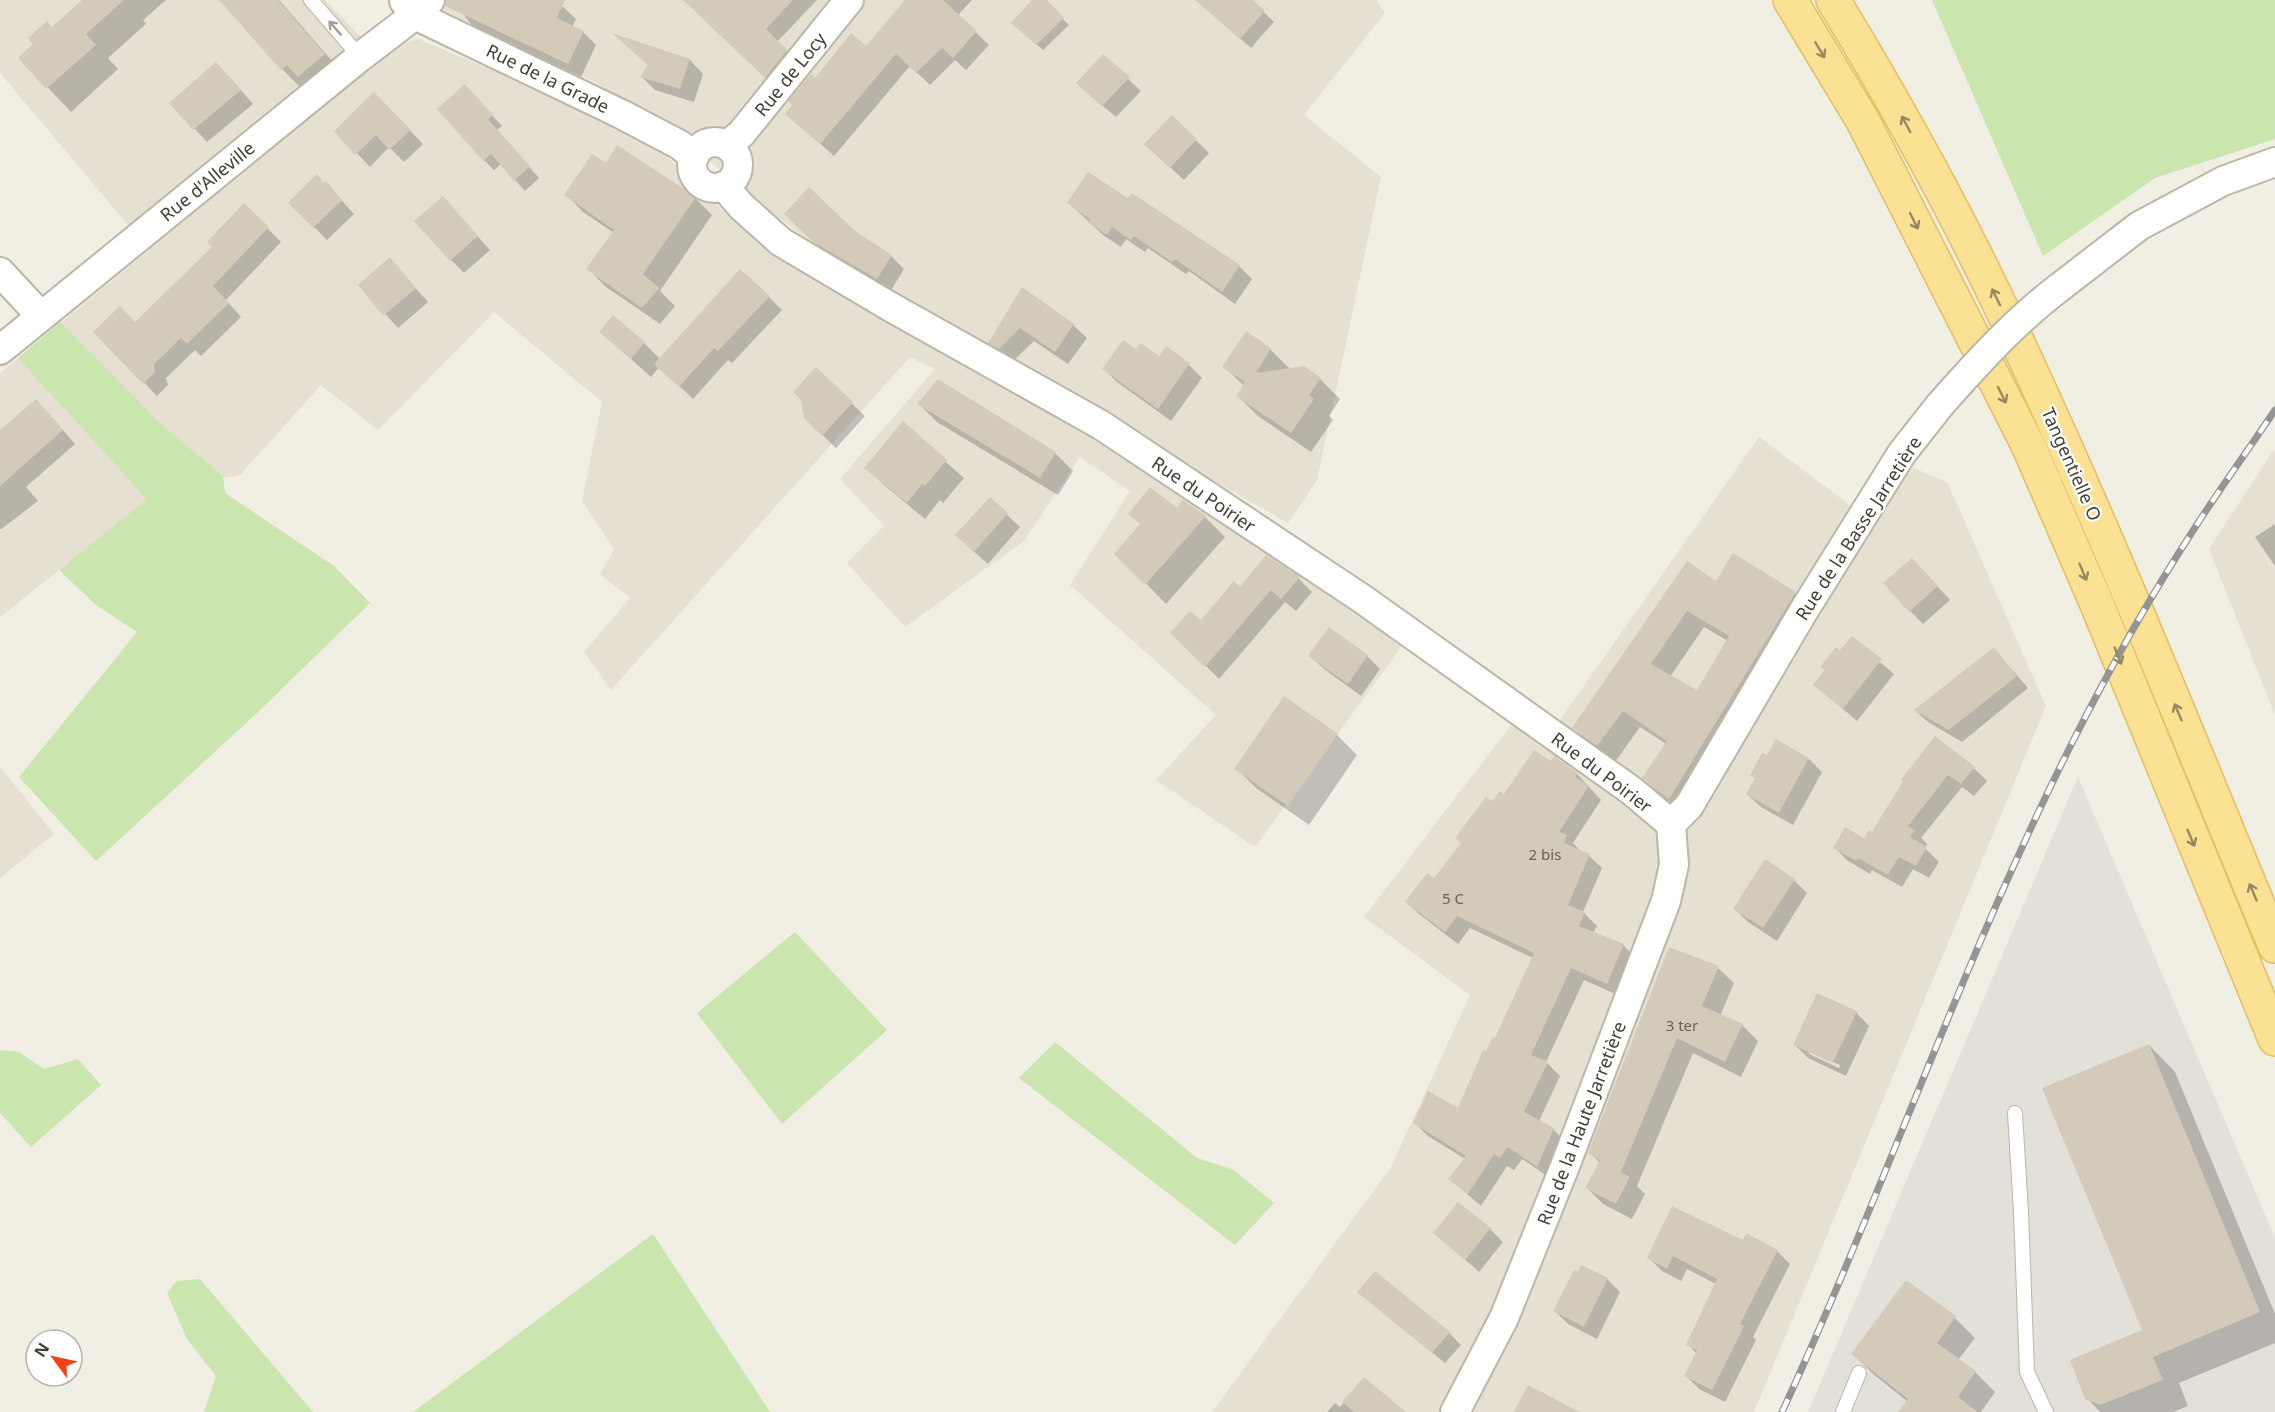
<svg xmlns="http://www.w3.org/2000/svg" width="2275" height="1412" viewBox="0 0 2275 1412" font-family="'Noto Sans',sans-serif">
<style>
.residential{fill:#e5e0d2}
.industrial{fill:#e3dfd9}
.green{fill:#cae5ad}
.shadow{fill:#0003;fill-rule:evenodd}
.building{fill:#d3caba;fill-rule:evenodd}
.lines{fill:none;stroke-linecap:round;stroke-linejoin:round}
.service-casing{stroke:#bcb6a7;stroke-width:16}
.minor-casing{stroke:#bcb6a7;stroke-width:32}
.primary-casing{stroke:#e0bf63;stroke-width:36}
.service{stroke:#fff;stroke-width:14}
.minor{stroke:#fff;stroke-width:28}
.primary{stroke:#fbe193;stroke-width:33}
.rail-casing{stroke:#949494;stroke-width:7}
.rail{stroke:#fff;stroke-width:4.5;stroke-dasharray:14;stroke-linecap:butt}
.minor-bridge-casing{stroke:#bcb6a7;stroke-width:32;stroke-linecap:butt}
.minor-bridge{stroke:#fff;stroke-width:28}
.oneway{stroke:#a19e9a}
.oneway2{stroke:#96875f}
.labels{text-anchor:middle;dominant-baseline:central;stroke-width:4.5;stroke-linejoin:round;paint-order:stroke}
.number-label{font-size:15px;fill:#676156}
.street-label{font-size:18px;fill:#433e34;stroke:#fff}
</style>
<rect width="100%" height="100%" fill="#f1eee4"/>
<g class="residential">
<polygon points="0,0 325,0 363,39 388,48 418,39 617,122 658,148 730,217 879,314 1163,477 1402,646 1255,847 1156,780 1216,715 1070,585 1130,491 1080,457 1024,541 905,627 847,563 884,526 840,479 935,369 910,357 611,690 584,652 630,598 600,574 614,549 582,501 602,402 494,312 378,430 321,385 240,475 159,490 0,617 0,373 149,250 0,73"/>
<polygon points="423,0 1376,0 1385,13 1304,115 1381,177 1317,480 1288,523 843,269 698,152 597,83 432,11"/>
<polygon points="1759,437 1875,524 1912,467 1947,482 2046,706 1754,1412 1212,1412 1391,1167 1470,995 1364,917 1512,724 1557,724"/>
<polygon points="2275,448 2275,715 2209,549"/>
<polygon points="0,767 54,834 0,878"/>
</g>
<polygon class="industrial" points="2078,777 2275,1238 2275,1412 1808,1412"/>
<g class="green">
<polygon points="1932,0 2275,0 2275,139 2155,178 2043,256"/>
<polygon points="60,322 163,426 223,476 225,493 334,566 370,603 256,714 96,861 19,777 137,632 96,605 59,570 147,499 18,358"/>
<polygon points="795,932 887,1030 782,1124 697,1013"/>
<polygon points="1055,1042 1197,1158 1234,1170 1274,1203 1235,1245 1019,1078"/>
<polygon points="0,1050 19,1052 44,1069 78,1059 101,1085 31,1147 0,1113"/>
<polygon points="653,1234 770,1412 413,1412"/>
<polygon points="200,1279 313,1412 204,1412 216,1376 187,1339 167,1293 177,1281"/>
</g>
<g class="shadow">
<polygon points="85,0 166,0 143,20 146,24 108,58 118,69 71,112 20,58"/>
<polygon points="221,0 279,0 347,78 305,92 282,69"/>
<polygon points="451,0 550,0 562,6 576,19 572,27 583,32 596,45 581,77 472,25"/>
<polygon points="702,0 817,0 777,42 798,63 778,89 694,8"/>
<polygon points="907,0 972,0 958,15 989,45 966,70 955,60 930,85 910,66 834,156 787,114 815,80 867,48"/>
<polygon points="1034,0 1043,0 1069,25 1043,50 1019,29"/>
<polygon points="1203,0 1251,0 1274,22 1251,48 1211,13"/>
<polygon points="618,37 690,60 703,74 694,102 655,90 642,77 649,66"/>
<polygon points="229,77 253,104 207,142 171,103"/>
<polygon points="1128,79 1141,91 1116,117 1091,96"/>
<polygon points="475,97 502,126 497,130 539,178 525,191 501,164 494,170 484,160"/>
<polygon points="387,107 423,144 404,162 389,147 370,167 336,131"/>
<polygon points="1172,117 1209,153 1184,180 1159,157"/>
<polygon points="606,165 695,198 712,215 660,291 675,306 660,324 606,287 588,269 614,233 583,212 566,194"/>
<polygon points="326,183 354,214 327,240 290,203"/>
<polygon points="1132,195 1239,266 1252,279 1235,304 1189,271 1186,274 1148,248 1145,252 1126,239 1121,247 1103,235 1069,203 1128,200"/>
<polygon points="244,205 281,242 226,300 241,317 201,356 195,350 166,378 168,385 157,396 95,332 135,324 214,247"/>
<polygon points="456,212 490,250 464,273 451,260"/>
<polygon points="786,214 854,232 891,256 904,269 890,292 828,255"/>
<polygon points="390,260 428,302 398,328 360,286"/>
<polygon points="1022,289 1073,325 1087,338 1068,364 1034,341 1013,361 1003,356 990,342"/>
<polygon points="769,297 782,310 732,363 728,360 693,399 659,367 651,377 601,332 644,343 660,359"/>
<polygon points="1247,333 1270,349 1290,369 1320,379 1340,399 1329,416 1333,420 1311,452 1258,416 1238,396 1244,386 1224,366"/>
<polygon points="1167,348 1189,365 1202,378 1171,421 1117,382 1104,369 1136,351 1159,359"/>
<polygon points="816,369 865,416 836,448 805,418 803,400"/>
<polygon points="919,404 1055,453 1073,471 1058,495 937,422"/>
<polygon points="49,414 75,444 26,487 38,501 0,530 0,437"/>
<polygon points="903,424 964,478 943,503 940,500 925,519 884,485 866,468"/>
<polygon points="990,499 1020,527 988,564 970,548"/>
<polygon points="1177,510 1205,517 1225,537 1166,604 1116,553"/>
<polygon points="2275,524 2275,566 2255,537"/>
<polygon points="1266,557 1299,579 1312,592 1296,611 1285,602 1219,679 1173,633 1201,622 1241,589"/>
<path d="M1687 563 1716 583 1795 593 1812 610 1687 815 1661 795 1644 778 1666 744 1640 727 1615 762 1591 745 1574 728ZM1704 627 1728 641 1697 692 1670 677Z"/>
<polygon points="1925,573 1950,600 1923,624 1910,611"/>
<polygon points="1852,638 1894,674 1857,721 1815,685"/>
<polygon points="1994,649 2028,688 1962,742 1928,722 1916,711"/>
<polygon points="1310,656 1367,656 1380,669 1361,696 1324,669"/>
<polygon points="1285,698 1337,735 1357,755 1309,825 1256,788 1236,768"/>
<polygon points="1776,741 1809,759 1822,772 1793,825 1761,807 1747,794 1756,779 1752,775 1767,757"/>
<polygon points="1551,763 1577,774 1601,800 1573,843 1579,849 1578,851 1589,856 1602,868 1583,912 1597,926 1593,933 1623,945 1636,958 1620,996 1584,980 1546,1062 1560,1076 1539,1121 1553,1129 1566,1142 1550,1178 1522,1159 1514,1170 1507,1166 1481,1206 1450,1179 1465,1159 1428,1136 1415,1123 1459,1110 1487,1053 1496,1040 1533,958 1470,928 1458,944 1419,914 1407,902 1434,880 1493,803"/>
<polygon points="1974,768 1987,781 1974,796 1962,787 1921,838 1927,844 1925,848 1939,862 1929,878 1913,869 1902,887 1872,870 1870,874 1848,861 1835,848 1864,840 1873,834 1904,781"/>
<polygon points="1794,880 1807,893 1777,941 1748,922 1735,909"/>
<polygon points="1670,949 1718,968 1734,983 1720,1016 1742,1025 1758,1041 1741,1077 1693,1053 1637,1186 1645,1194 1632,1219 1603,1204 1587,1188 1600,1163 1590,1153"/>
<path d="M1856 1012 1869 1026 1846 1076 1808 1058 1795 1045ZM1809 1051 1840 1065 1839 1068 1809 1054Z"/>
<polygon points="2149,1045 2175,1072 2275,1314 2275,1343 2179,1383 2188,1406 2173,1412 2100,1412 2087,1398 2144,1331"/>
<polygon points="1490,1229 1503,1242 1479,1272 1435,1233"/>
<polygon points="1743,1242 1777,1251 1790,1264 1753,1337 1756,1340 1725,1402 1699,1389 1686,1376 1697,1354 1688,1344 1716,1284 1687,1269 1681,1281 1662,1271 1649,1258"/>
<polygon points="1607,1279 1620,1292 1597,1339 1568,1324 1555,1311"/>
<polygon points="1906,1282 1955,1318 1975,1338 1958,1360 1975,1372 1995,1392 1981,1412 1900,1412 1908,1402 1873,1374 1853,1354"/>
<polygon points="1359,1292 1449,1333 1461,1345 1445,1363"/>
<polygon points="1364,1379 1402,1412 1327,1412 1335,1403 1340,1407"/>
</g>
<g class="building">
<polygon points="82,0 124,0 86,34 96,45 46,89 18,58 33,44 28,38 47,21 52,27"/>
<polygon points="219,0 278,0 325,54 298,77 287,65 281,70"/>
<polygon points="446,0 565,0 557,18 584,31 568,64 445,6"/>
<polygon points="683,0 793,0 766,29 787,50 765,78"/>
<polygon points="905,0 943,0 977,31 953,58 942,48 916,73 896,54 820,144 785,114 792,105 788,101 811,74 815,78 851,33 866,46"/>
<polygon points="1032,0 1047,0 1064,18 1036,45 1011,23"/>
<polygon points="1195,0 1253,0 1265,11 1240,39"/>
<polygon points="612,33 690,59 680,89 640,77 648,65"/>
<polygon points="1103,54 1130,77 1102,106 1076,83"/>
<polygon points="216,62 241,90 193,130 169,103"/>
<polygon points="465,84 493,115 488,119 530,166 514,181 491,154 483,161 437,109"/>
<polygon points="374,92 411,130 389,150 376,135 355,155 334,131"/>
<polygon points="1172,115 1197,139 1170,168 1144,144"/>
<polygon points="617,145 696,197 643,274 659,288 642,308 586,269 614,230 564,195 592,154 606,163"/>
<polygon points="1088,172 1128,198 1132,193 1240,265 1222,292 1175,259 1172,262 1134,236 1131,240 1112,227 1107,235 1088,222 1090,219 1067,203"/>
<polygon points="317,174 324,183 326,181 342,200 313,228 288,203"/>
<polygon points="809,187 855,231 892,255 877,279 813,242 784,214"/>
<polygon points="443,196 478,236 450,261 414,221"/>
<polygon points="244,203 269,227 213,286 229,303 187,344 181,338 154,364 155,372 143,384 93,332 120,306 135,322 212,247 207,242"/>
<polygon points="390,257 416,288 383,316 358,285"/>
<polygon points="740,269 770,296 718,351 714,348 679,387 654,364"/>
<polygon points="1022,287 1074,324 1055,352 1020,328 999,349 988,343"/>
<polygon points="613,315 645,342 631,359 599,332"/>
<polygon points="1246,331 1271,348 1256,373 1304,366 1321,378 1309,395 1314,399 1291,433 1236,396 1245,382 1222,367"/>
<polygon points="1123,340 1136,349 1140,343 1159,356 1166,346 1190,363 1158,409 1102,369"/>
<polygon points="816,367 853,402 822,436 804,418 801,400 793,392"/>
<polygon points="938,379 1056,452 1040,478 917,404"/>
<polygon points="36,399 63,430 0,486 0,430"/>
<polygon points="903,421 947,460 925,486 922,484 907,503 864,468"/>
<polygon points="1150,487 1177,508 1183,500 1206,516 1145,585 1114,554 1140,524 1128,514"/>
<polygon points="990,497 1008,513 974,552 955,535"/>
<path d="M1733 553 1796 592 1669 799 1642 778 1667 741 1623 711 1597 746 1572 728 1687 561 1716 581ZM1687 611 1729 636 1697 690 1651 664Z"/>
<polygon points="1266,555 1300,577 1281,599 1271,590 1205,667 1170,633 1190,611 1201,620 1234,581 1240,587"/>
<polygon points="1912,558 1938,586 1909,612 1883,583"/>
<polygon points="1329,627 1368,655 1348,684 1308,656"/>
<polygon points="1852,636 1882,659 1843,709 1813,685 1825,670 1820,667 1836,647 1840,650"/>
<polygon points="1994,647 2017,676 1949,730 1914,710"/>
<polygon points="1284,696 1338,734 1288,806 1234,769"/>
<polygon points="1935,736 1975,767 1961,784 1948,775 1908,826 1915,830 1910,837 1927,847 1916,866 1899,857 1888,875 1858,858 1856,861 1833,848 1845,827 1864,838 1869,830 1872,832 1903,781 1901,780"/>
<polygon points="1776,739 1809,758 1779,813 1746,794 1755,778 1750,776 1762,753 1767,755"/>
<polygon points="1534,750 1551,761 1554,756 1578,773 1575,777 1589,786 1559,832 1567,835 1564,843 1590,854 1568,905 1585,912 1579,926 1624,944 1607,984 1571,968 1531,1055 1548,1062 1524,1112 1554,1128 1537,1167 1508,1147 1500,1158 1494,1154 1468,1194 1448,1179 1466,1156 1413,1123 1428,1091 1458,1108 1483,1050 1486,1051 1493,1037 1495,1038 1534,953 1457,916 1445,932 1405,902 1427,873 1434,878 1461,843 1455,838 1486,797 1492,801 1500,791 1504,794"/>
<polygon points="1765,859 1795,879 1763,928 1733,909"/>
<polygon points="1669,947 1719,966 1702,1006 1743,1024 1725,1062 1677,1038 1621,1172 1630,1177 1616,1204 1585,1188 1600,1161 1588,1153"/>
<polygon points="1817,993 1857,1011 1833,1063 1793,1045"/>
<polygon points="2149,1044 2260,1312 2153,1357 2163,1380 2100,1405 2085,1399 2070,1360 2142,1330 2042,1088"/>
<polygon points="1458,1202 1491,1228 1465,1260 1433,1233"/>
<polygon points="1672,1206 1743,1240 1746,1233 1778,1250 1740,1324 1744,1326 1712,1390 1684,1376 1697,1350 1686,1345 1717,1279 1673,1256 1667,1269 1647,1258"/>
<polygon points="1581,1265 1608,1278 1584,1327 1553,1311 1574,1270 1578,1272"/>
<polygon points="1375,1271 1450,1332 1432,1353 1357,1292"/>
<polygon points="1906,1280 1956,1316 1937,1343 1976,1371 1958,1397 1978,1412 1898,1412 1908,1399 1851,1354"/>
<polygon points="1364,1377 1406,1412 1354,1412 1342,1402"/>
<polygon points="1528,1385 1580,1412 1514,1412"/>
</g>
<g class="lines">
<defs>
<g id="service">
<polyline points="311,0 360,57"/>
<polyline points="2015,1113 2021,1212 2027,1372 2046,1412"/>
<polyline points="1843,1412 1859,1373"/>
</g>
<g id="minor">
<polyline points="404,1 415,15 621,114 680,145 694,157"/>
<circle cx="715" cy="165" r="23"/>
<polyline points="727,145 741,134 849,0"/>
<polyline points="724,186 741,206 781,242 889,306 1101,425 1361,598 1632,791 1671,824"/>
<polyline points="0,272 41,316"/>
<polyline points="2060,287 2139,226 2223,181 2275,162"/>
<polyline points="0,350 360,57 415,15 430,0"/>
<polyline points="1671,824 1689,806 1803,612 1902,453 1940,405"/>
<polyline points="1455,1412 1504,1318 1565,1166 1666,901 1674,865 1671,824"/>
</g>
<g id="primary">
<polyline points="1790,0 1863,121 2028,445 2096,602 2275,1039"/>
<path d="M1833 0C1892 97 1948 197 1997 299 2099 511 2185 729 2275 946"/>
</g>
</defs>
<use href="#service" class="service-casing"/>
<use href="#minor" class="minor-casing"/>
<use href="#primary" class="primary-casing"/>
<use href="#service" class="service"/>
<use href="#minor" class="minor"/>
<use href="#primary" class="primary"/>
<defs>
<path id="rail" d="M1782 1412C1884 1191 1963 959 2073 741 2110 668 2151 595 2196 526 2221 487 2249 449 2275 410"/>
</defs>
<use href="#rail" class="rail-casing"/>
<use href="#rail" class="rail"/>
<defs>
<path id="minor-bridge" d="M1940 405C1977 363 2015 321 2060 287"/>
</defs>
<use href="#minor-bridge" class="minor-bridge-casing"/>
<use href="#minor-bridge" class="minor-bridge"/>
</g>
<defs><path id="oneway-shaft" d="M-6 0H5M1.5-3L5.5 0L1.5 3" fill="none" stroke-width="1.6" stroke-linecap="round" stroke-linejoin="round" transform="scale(1.5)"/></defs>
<use class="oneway" href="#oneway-shaft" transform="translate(335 28) rotate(-131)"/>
<g class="oneway2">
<use href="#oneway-shaft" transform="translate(1820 50) rotate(59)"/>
<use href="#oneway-shaft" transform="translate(1906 124) rotate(-118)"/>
<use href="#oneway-shaft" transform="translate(1914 221) rotate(63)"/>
<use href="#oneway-shaft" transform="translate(1996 297) rotate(-116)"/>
<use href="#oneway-shaft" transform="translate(2002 395) rotate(63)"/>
<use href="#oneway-shaft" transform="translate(2083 572) rotate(67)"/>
<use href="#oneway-shaft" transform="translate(2118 656) rotate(68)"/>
<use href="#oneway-shaft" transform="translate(2178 712) rotate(-113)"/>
<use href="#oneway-shaft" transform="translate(2191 838) rotate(67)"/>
<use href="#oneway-shaft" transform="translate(2253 892) rotate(-113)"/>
</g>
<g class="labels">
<g class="number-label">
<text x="1545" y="854">2 bis</text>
<text x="1453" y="898">5 C</text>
<text x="1682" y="1025">3 ter</text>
</g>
<g class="street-label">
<text transform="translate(790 74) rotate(-51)">Rue de Locy</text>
<text transform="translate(548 78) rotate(26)">Rue de la Grade</text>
<text transform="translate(207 181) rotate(-39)">Rue d'Alleville</text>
<text transform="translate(2072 464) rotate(66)">Tangentielle O</text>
<text transform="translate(1204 494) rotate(34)">Rue du Poirier</text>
<text transform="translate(1858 528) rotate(-57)">Rue de la Basse Jarretière</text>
<text transform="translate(1602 772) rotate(37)">Rue du Poirier</text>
<text transform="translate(1581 1123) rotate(-69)">Rue de la Haute Jarretière</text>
</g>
</g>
<g transform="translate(54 1358) rotate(303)"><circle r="28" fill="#ffffff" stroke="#b4b2ae" stroke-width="1.5"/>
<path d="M0-4.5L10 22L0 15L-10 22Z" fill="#f44118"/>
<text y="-9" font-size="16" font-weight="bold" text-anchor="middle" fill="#433e34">N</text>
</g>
</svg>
